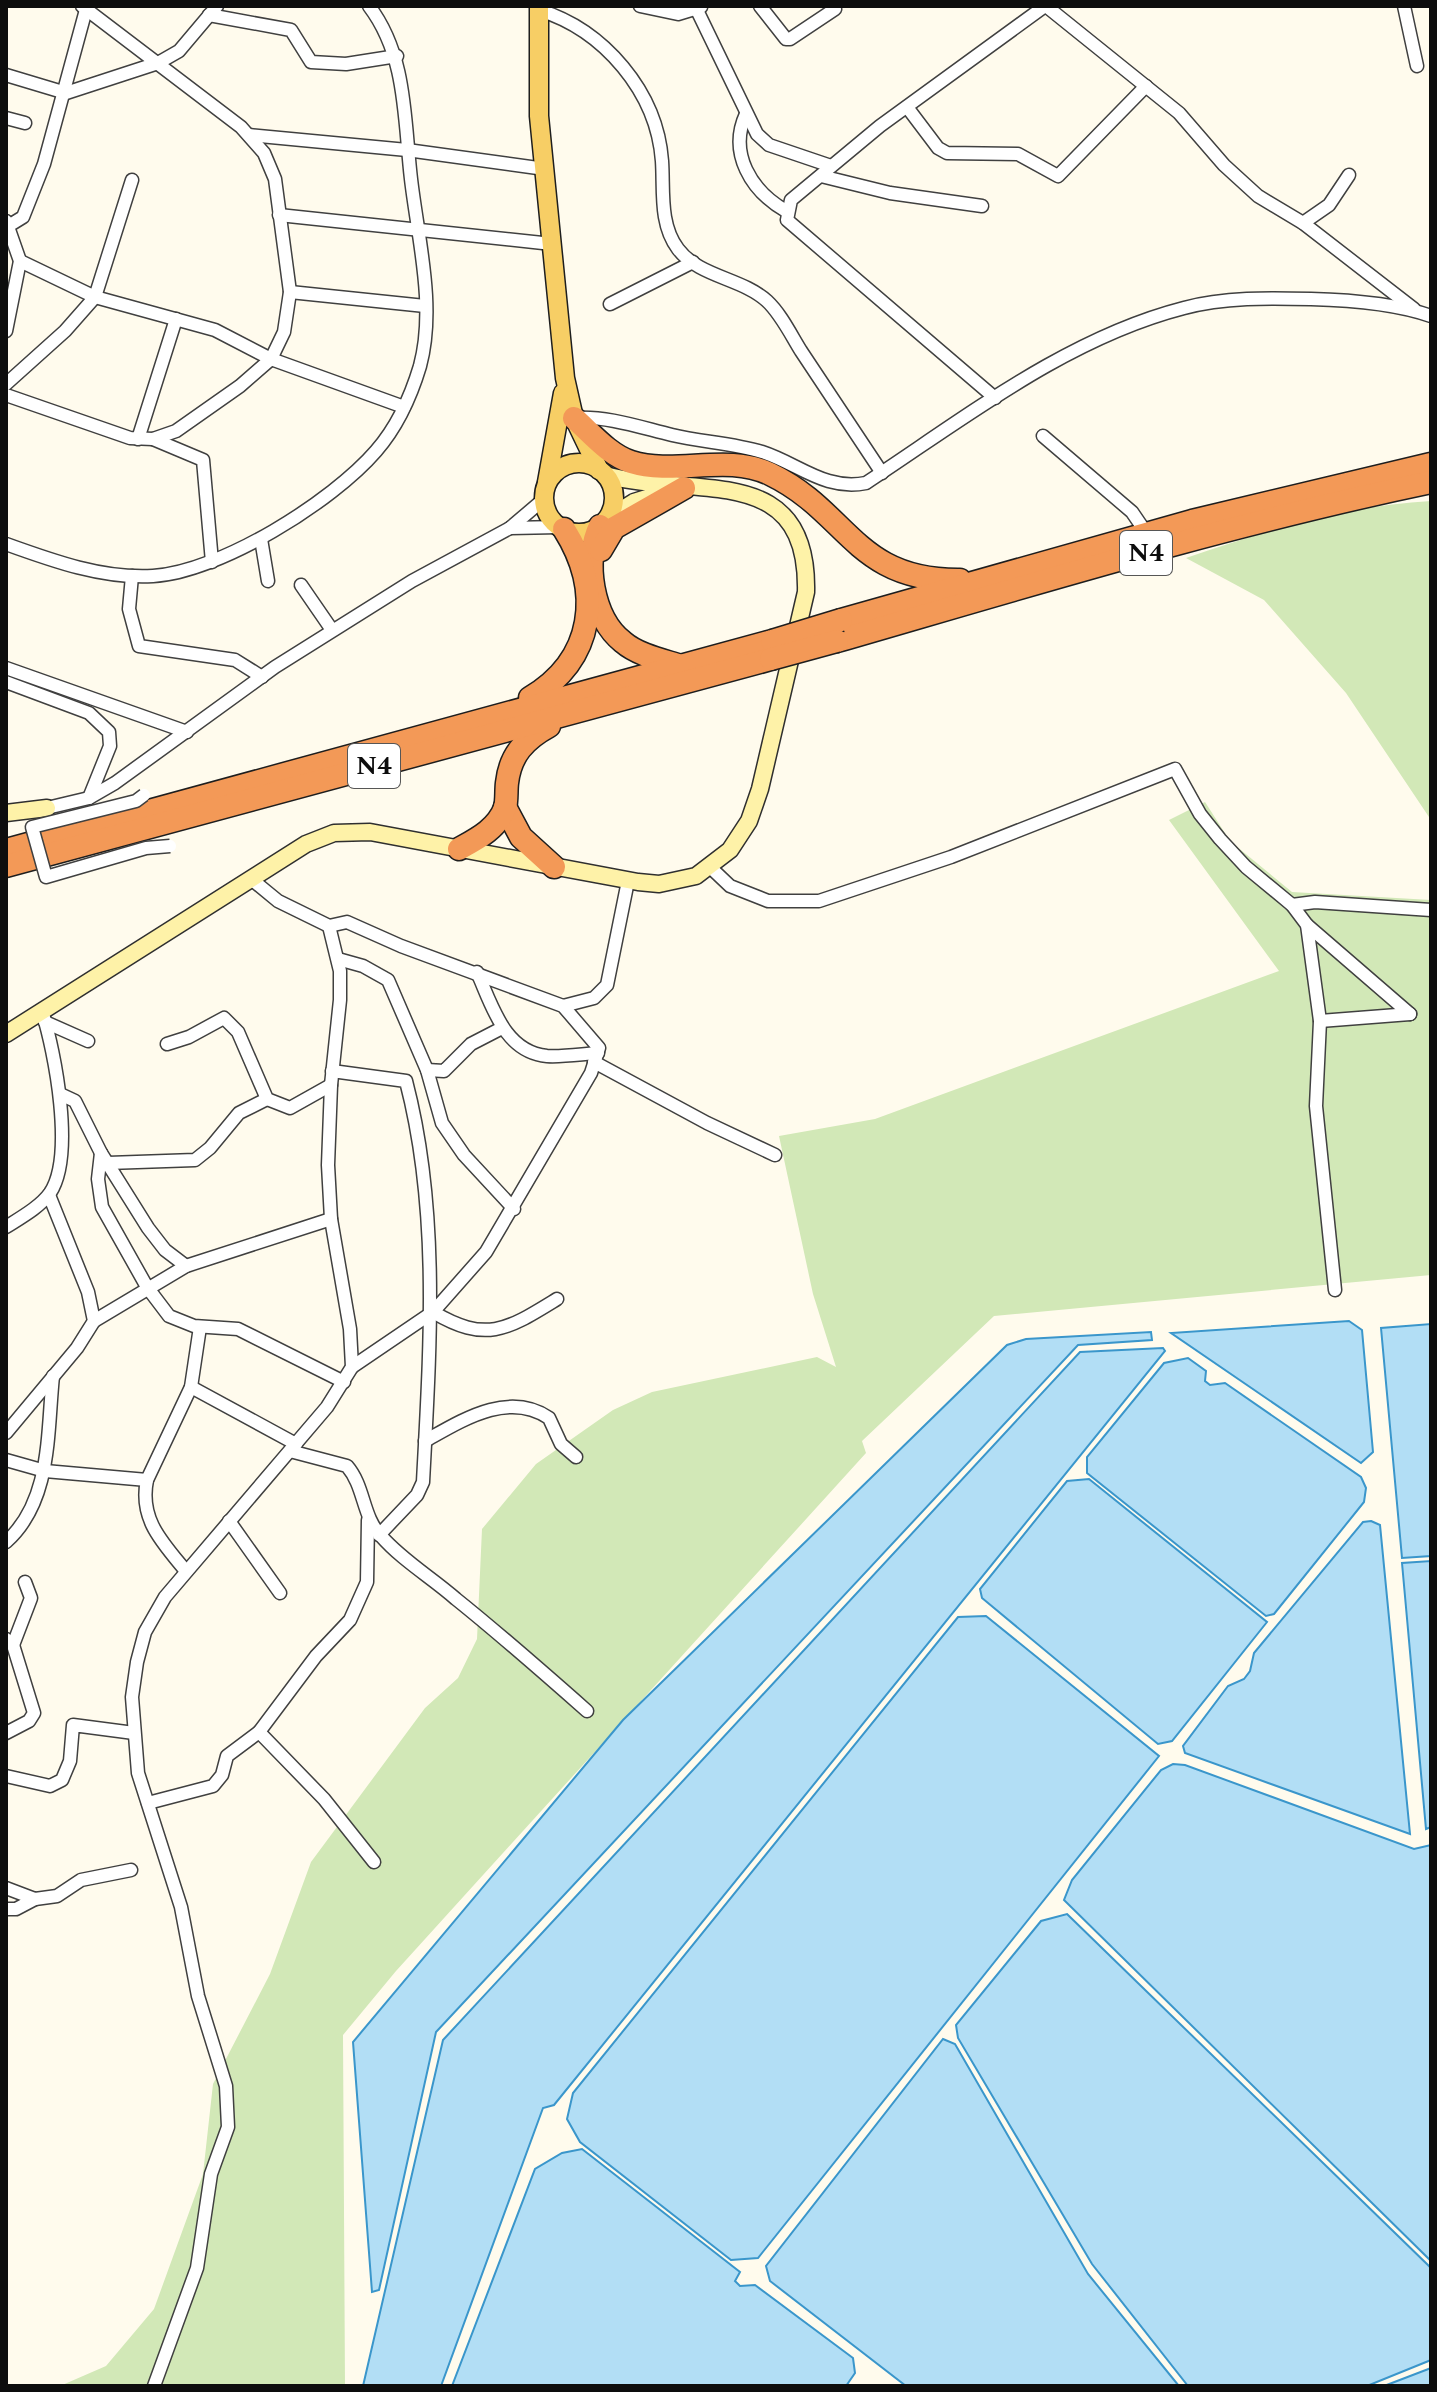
<svg xmlns="http://www.w3.org/2000/svg" width="1437" height="2392" viewBox="0 0 1437 2392" font-family="Spectral,serif">
<style>
.green{fill:#d2e8b7}
.water{fill:#b2def5;stroke:#3a96cb;stroke-width:2}
.lines{fill:none;stroke-linecap:round;stroke-linejoin:round}
.street-casing{stroke:#404040;stroke-width:15}
.secondary-casing{stroke:#2f2f2f;stroke-width:19}
.primary-casing{stroke:#1e1e1e;stroke-width:21}
.highway-casing{stroke:#1e1e1e;stroke-width:25}
.street{stroke:#fff;stroke-width:12}
.secondary{stroke:#fef2a8;stroke-width:16}
.primary{stroke:#f7ce65;stroke-width:18}
.highway{stroke:#f39957;stroke-width:22}
.street-bridge-casing{stroke:#404040;stroke-width:15;stroke-linecap:butt}
.highway-bridge-casing{stroke:#1e1e1e;stroke-width:25;stroke-linecap:butt}
.street-bridge{stroke:#fff;stroke-width:12}
.highway-bridge{stroke:#f39957;stroke-width:22}
.labels{text-anchor:middle;dominant-baseline:central;stroke-width:8;stroke-linejoin:round;paint-order:stroke}
.shield{fill:#fff;stroke:#565656;stroke-width:2}
.shield-label{font-size:26px;font-weight:bold;fill:#0d0d0d}
</style>
<rect width="100%" height="100%" fill="#fffbed"/>
<g class="green">
<path d="M1431 501V820L1346 693 1264 600 1186 558C1270 530 1341 506 1431 501Z"/>
<polygon points="1205,802 1230,841 1292,892 1431,900 1431,1275 994,1316 862,1441 866,1453 396,1971 343,2035 345,2386 60,2386 106,2366 154,2309 203,2174 213,2084 270,1974 311,1862 425,1708 458,1678 477,1639 482,1529 536,1464 613,1410 652,1392 817,1357 836,1367 813,1294 779,1136 875,1119 1279,971 1169,820"/>
</g>
<g class="water">
<polygon points="1349,1321 1362,1330 1373,1452 1361,1463 1171,1333"/>
<polygon points="1431,1324 1431,1556 1402,1558 1381,1328"/>
<polygon points="1151,1332 1152,1340 1078,1345 436,2032 379,2290 372,2292 353,2042 623,1720 1007,1345 1026,1339"/>
<polygon points="1163,1348 1165,1351 554,2105 543,2108 441,2386 363,2386 443,2040 1080,1352"/>
<polygon points="1188,1358 1206,1371 1205,1381 1210,1385 1225,1383 1361,1477 1366,1488 1364,1502 1274,1614 1266,1616 1087,1473 1087,1457 1164,1363"/>
<polygon points="1089,1479 1267,1622 1172,1741 1158,1744 982,1598 980,1589 1067,1481"/>
<polygon points="1371,1521 1380,1525 1410,1834 1185,1753 1183,1746 1228,1686 1244,1679 1250,1671 1254,1653 1363,1522"/>
<polygon points="1431,1561 1431,1827 1426,1829 1402,1563"/>
<polygon points="986,1616 1159,1756 758,2258 731,2260 580,2142 567,2119 573,2093 958,1617"/>
<polygon points="1173,1764 1185,1765 1414,1849 1431,1845 1431,2261 1064,1900 1072,1880 1161,1770"/>
<polygon points="1067,1914 1431,2268 1431,2360 1367,2386 1188,2386 1092,2264 958,2038 956,2025 1041,1921"/>
<polygon points="943,2039 955,2044 1088,2274 1179,2386 906,2386 770,2281 766,2266"/>
<polygon points="582,2149 740,2272 735,2281 740,2286 755,2285 853,2358 855,2373 846,2386 452,2386 535,2169 562,2153"/>
<polygon points="1431,2368 1431,2386 1384,2386"/>
</g>
<g class="lines">
<defs>
<g id="street">
<polyline points="640,6 678,14 701,7"/>
<polyline points="695,6 757,134 769,145 831,166"/>
<polyline points="760,6 786,39 790,39 835,9"/>
<polyline points="1046,6 1179,113 1224,165 1258,196 1303,223 1414,309"/>
<polyline points="1404,6 1417,66"/>
<path d="M539 10C604 30 657 92 662 161 664 190 659 224 678 249 699 277 742 278 767 301 781 314 791 335 801 351 828 391 855 432 882 473"/>
<polyline points="209,15 291,30 311,62 346,64 397,56"/>
<polyline points="6,75 66,93 158,63 179,51 217,6"/>
<polyline points="907,107 938,148 947,153 1018,154 1058,176 1146,86"/>
<path d="M746 114C728 153 751 191 786 211"/>
<polyline points="6,118 25,123"/>
<polyline points="249,135 407,150 545,169"/>
<polyline points="821,176 890,193 982,206"/>
<polyline points="279,215 552,244"/>
<polyline points="6,221 20,261 6,331"/>
<polyline points="1303,223 1329,205 1349,175"/>
<polyline points="10,225 23,217 44,164 87,6"/>
<polyline points="20,261 95,297 215,330 271,359 404,407"/>
<polyline points="290,292 425,306"/>
<polyline points="610,304 693,262"/>
<polyline points="6,384 65,331 95,297 132,180"/>
<polyline points="6,395 130,438 153,439 176,431 240,386 271,359 284,332 290,292 275,179 264,153 241,127 82,6"/>
<polyline points="995,398 787,220 791,200 880,126 1045,6"/>
<path d="M575 418C608 416 639 427 672 435 701 442 733 443 762 452 799 464 825 491 866 483 965 418 1067 338 1184 308 1224 297 1269 298 1311 299 1350 300 1394 303 1431 316"/>
<polyline points="1043,436 1132,512 1147,534"/>
<polyline points="138,439 176,319"/>
<polyline points="153,439 203,460 212,562"/>
<polyline points="510,528 559,527"/>
<polyline points="261,539 268,581"/>
<path d="M6 544C53 561 103 579 153 576 220 572 332 502 376 451 397 427 411 396 420 366 436 307 418 239 411 179 404 119 407 56 369 6"/>
<polyline points="132,576 129,609 139,646 235,660 262,677"/>
<polyline points="301,585 332,630"/>
<polyline points="6,668 187,732"/>
<polyline points="6,682 89,713 109,732 110,746 89,798"/>
<polyline points="47,808 89,798 115,783 275,667 412,581 510,528 544,499"/>
<polyline points="710,867 730,886 768,901 819,901 951,857 1175,769 1200,814 1220,839 1246,867 1292,905 1307,925 1320,1021 1316,1106 1335,1290"/>
<polyline points="250,878 278,901 329,926 347,922 401,946 563,1006 599,1048 591,1073 486,1252 433,1312 352,1367"/>
<polyline points="1292,905 1315,902 1431,910"/>
<polyline points="1307,925 1410,1014"/>
<polyline points="338,959 363,966 388,980 427,1070 442,1123 464,1155 514,1209"/>
<path d="M477 972C492 1005 504 1052 547 1056 563 1057 582 1054 598 1053"/>
<polyline points="563,1006 594,998 607,985 628,881"/>
<polyline points="1320,1021 1410,1014"/>
<polyline points="45,1022 88,1041"/>
<polyline points="167,1044 189,1037 224,1018 238,1032 267,1099 290,1108 331,1085"/>
<polyline points="594,1062 707,1123 775,1155"/>
<polyline points="427,1070 444,1071 471,1044 502,1028"/>
<path d="M332 1071 406 1081C440 1211 430 1349 423 1482L417 1495 379 1535"/>
<polyline points="60,1094 75,1101 101,1153 148,1228 165,1250 186,1266"/>
<polyline points="101,1153 98,1179 102,1207 147,1287 169,1316 194,1326 238,1329 344,1382"/>
<polyline points="108,1163 195,1160 210,1148 239,1113 267,1099"/>
<path d="M6 1227C20 1218 40 1207 50 1193 75 1156 55 1052 42 1011"/>
<path d="M433 1312C487 1344 508 1329 557 1299"/>
<polyline points="94,1321 186,1266 331,1219"/>
<polyline points="191,1387 296,1444"/>
<polyline points="6,1433 77,1348 94,1321 88,1292 49,1195"/>
<path d="M425 1441C461 1421 508 1390 549 1418L561 1444 576 1457"/>
<path d="M290 1451 347 1466C365 1487 362 1516 381 1536 403 1561 431 1577 456 1599 501 1635 544 1673 587 1711"/>
<polyline points="6,1460 45,1471 147,1480"/>
<polyline points="229,1521 280,1593"/>
<path d="M6 1542C52 1501 47 1432 53 1376"/>
<path d="M185 1570C162 1542 139 1519 147 1480L191 1387 200 1327"/>
<polyline points="6,1639 13,1645 34,1713 29,1721 6,1733"/>
<polyline points="13,1645 31,1598 25,1582"/>
<polyline points="259,1732 324,1799 374,1862"/>
<polyline points="6,1776 50,1786 62,1780 70,1761 73,1725 134,1733"/>
<polyline points="148,1803 213,1786 222,1775 227,1756 259,1732 316,1656 350,1620 367,1582 368,1520"/>
<polyline points="6,1888 35,1899 57,1896 81,1880 131,1870"/>
<polyline points="6,1909 16,1909 35,1899"/>
<polyline points="154,2386 197,2268 211,2174 228,2127 226,2086 198,1996 181,1907 138,1773 132,1697 137,1662 145,1632 165,1597 327,1407 352,1367 350,1329 331,1219 328,1165 331,1085 340,1000 340,971 329,926"/>
</g>
<g id="secondary">
<polyline points="607,519 634,502 663,493"/>
<polyline points="6,813 47,808"/>
<path d="M6 1034 306 844 334 833 370 832 638 882 659 884 696 876 730 850 749 821 760 789 806 592C809 460 695 499 605 475"/>
</g>
<g id="primary">
<polyline points="539,6 539,116 565,378 574,418 599,470"/>
<circle cx="579" cy="498" r="35"/>
<polyline points="547,482 563,393"/>
</g>
<g id="highway">
<path d="M574 418C591 433 609 455 631 462 676 476 726 453 770 474 849 512 854 581 960 580"/>
<path d="M600 526C583 560 592 618 623 642 638 655 662 660 681 666"/>
<polyline points="601,550 614,528 684,488"/>
<polyline points="841,620 1192,521 1431,464"/>
<path d="M837 641C1034 584 1230 524 1431 482"/>
<path d="M530 698C595 659 603 591 564 529"/>
<polyline points="505,807 521,837 554,867"/>
<path d="M459 849C477 839 497 829 505 808 507 801 506 791 507 783 510 755 525 739 549 726"/>
<polyline points="6,850 772,641"/>
<polyline points="6,866 771,659"/>
</g>
</defs>
<use href="#street" class="street-casing"/>
<use href="#secondary" class="secondary-casing"/>
<use href="#primary" class="primary-casing"/>
<use href="#highway" class="highway-casing"/>
<use href="#street" class="street"/>
<use href="#secondary" class="secondary"/>
<use href="#primary" class="primary"/>
<use href="#highway" class="highway"/>
<defs>
<polyline id="street-bridge" points="144,795 136,801 32,827 46,877 146,848 170,846"/>
<g id="highway-bridge">
<polyline points="772,641 841,620"/>
<polyline points="771,659 837,641"/>
</g>
</defs>
<use href="#street-bridge" class="street-bridge-casing"/>
<use href="#highway-bridge" class="highway-bridge-casing"/>
<use href="#street-bridge" class="street-bridge"/>
<use href="#highway-bridge" class="highway-bridge"/>
</g>
<g class="labels">
<g class="shield">
<rect x="1120" y="531" width="52" height="44" rx="6"/>
<rect x="348" y="744" width="52" height="44" rx="6"/>
</g>
<g class="shield-label">
<text x="1146" y="553">N4</text>
<text x="374" y="766">N4</text>
</g>
</g>
<rect width="1437" height="2392" fill="none" stroke="#0d0d0d" stroke-width="16"/>
</svg>
